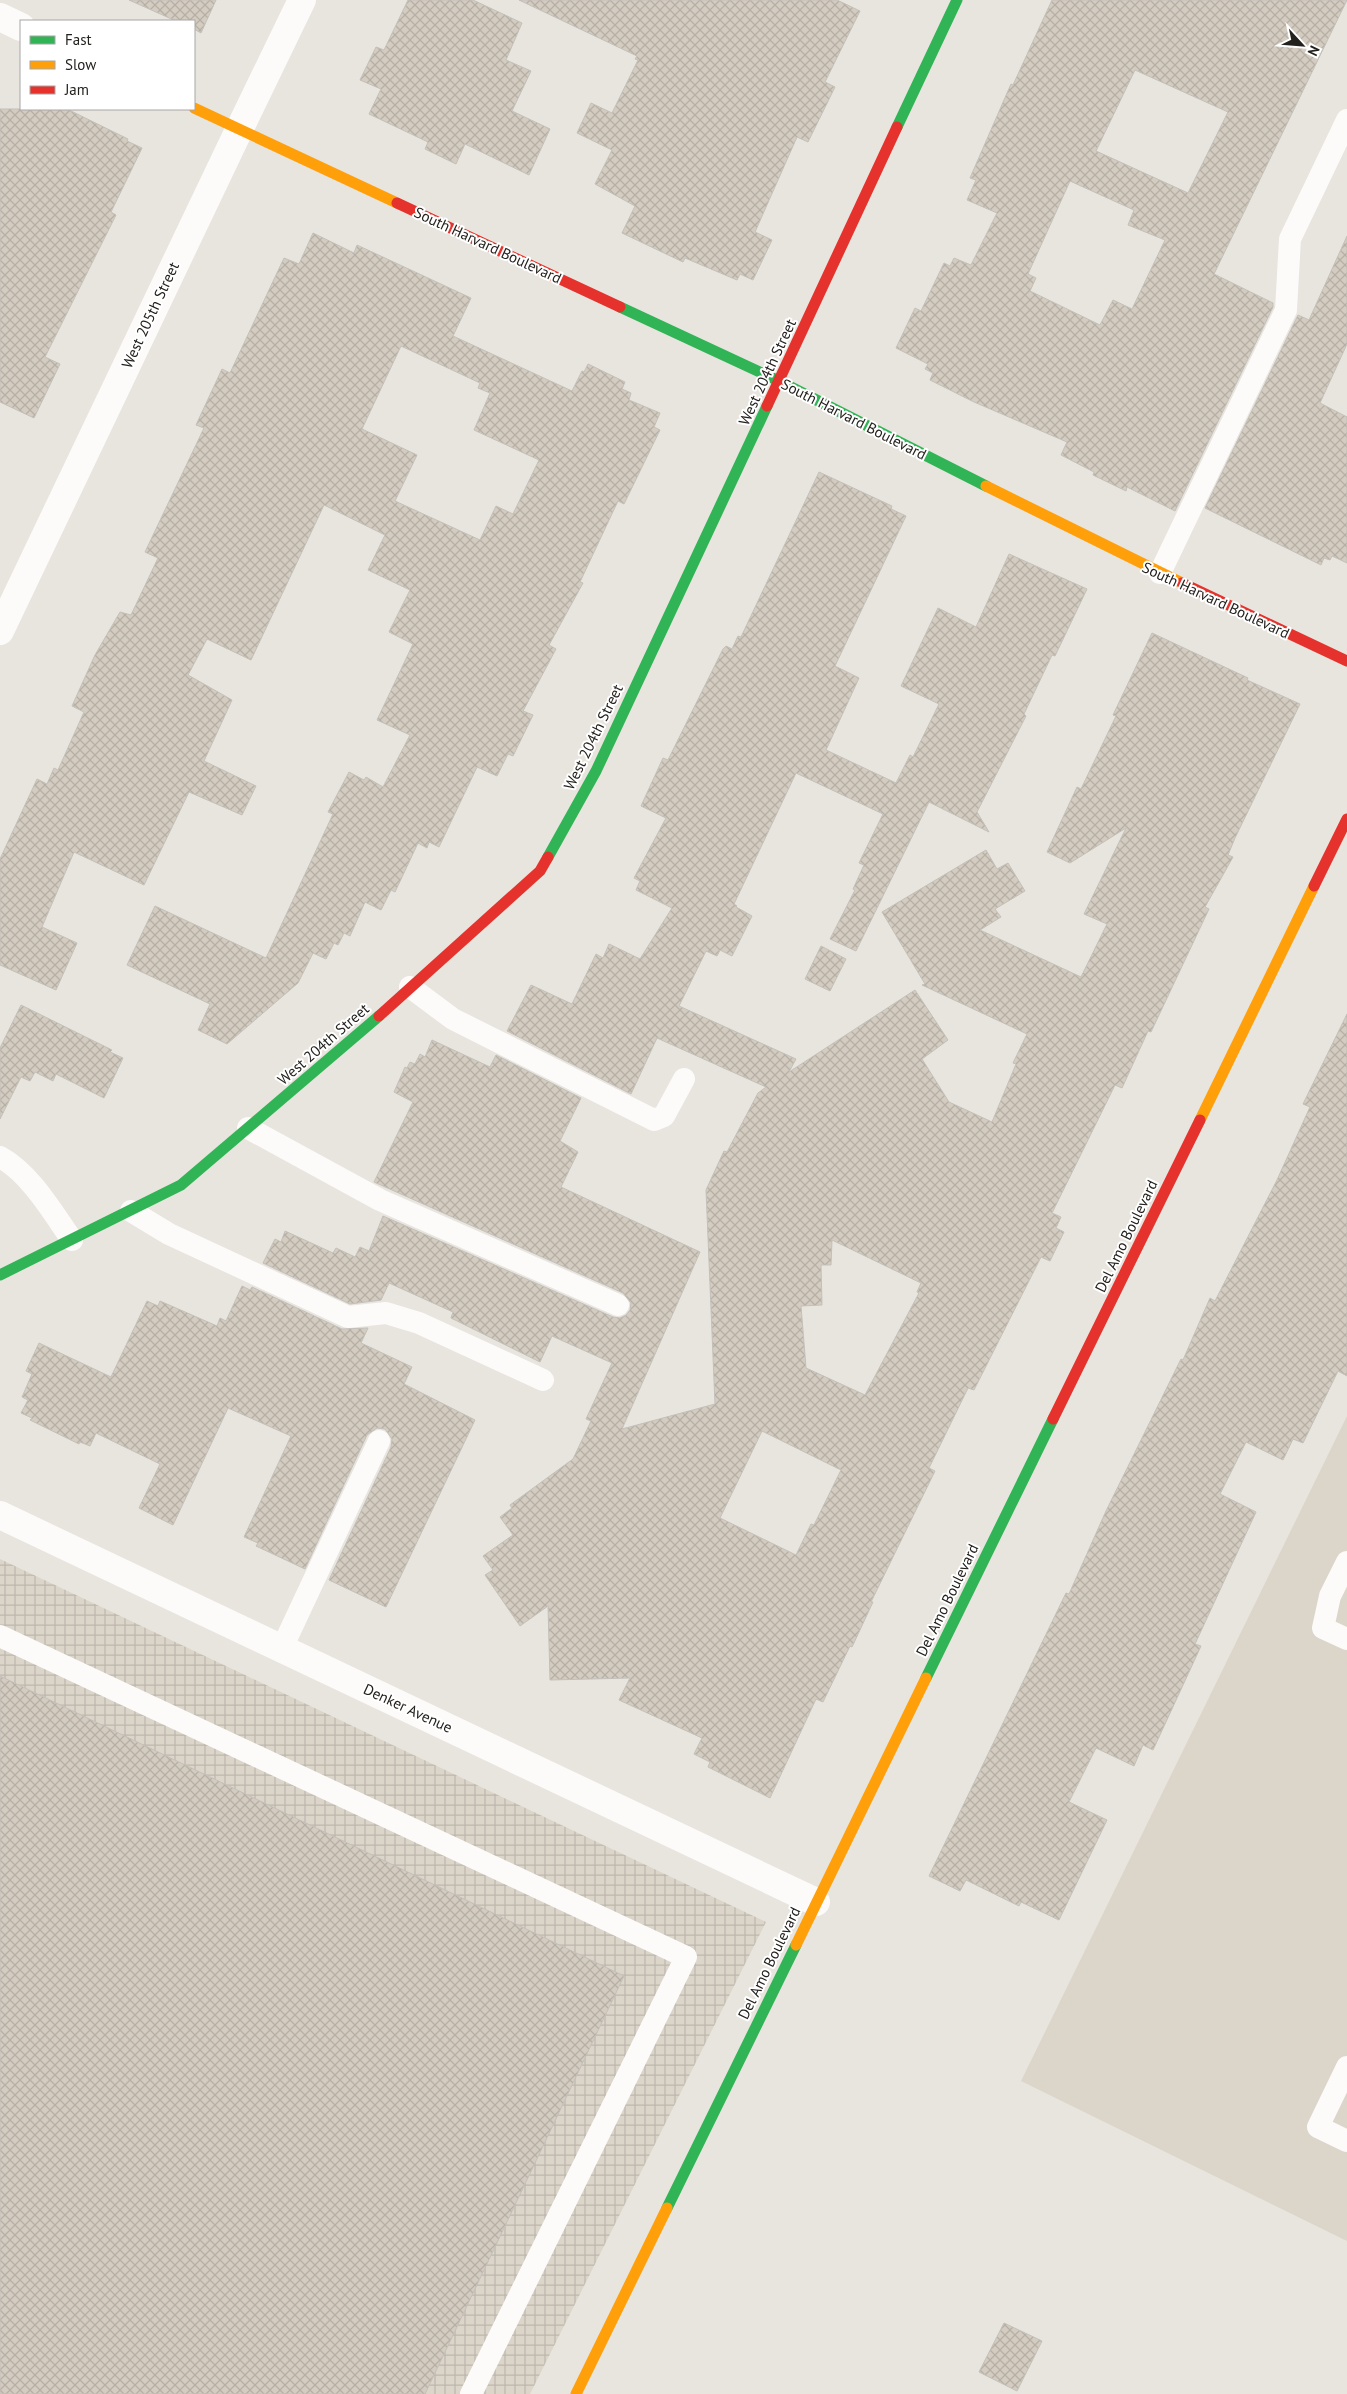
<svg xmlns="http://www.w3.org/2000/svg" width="1347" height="2394" viewBox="0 0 1347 2394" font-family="'PT Sans',sans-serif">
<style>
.built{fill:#dcd5ca}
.industrial{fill:url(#industrial-grid)}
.building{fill:url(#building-cross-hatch);stroke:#c3c0bb;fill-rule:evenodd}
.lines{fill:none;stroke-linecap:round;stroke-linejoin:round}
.lane{stroke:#fcfbfa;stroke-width:22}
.street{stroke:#fcfbfa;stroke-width:28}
.fast{stroke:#30b455;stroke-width:11}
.slow{stroke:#ff9f0a;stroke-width:11}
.jam{stroke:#e5322d;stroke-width:11}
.labels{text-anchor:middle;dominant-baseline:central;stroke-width:4;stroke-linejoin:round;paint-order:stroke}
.street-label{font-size:15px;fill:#23211d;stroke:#fff}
</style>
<defs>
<pattern id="industrial-grid" width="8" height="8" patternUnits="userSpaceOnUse" patternTransform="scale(1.25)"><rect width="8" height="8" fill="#dcd5ca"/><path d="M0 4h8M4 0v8" fill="none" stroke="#bcb7ad"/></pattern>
<pattern id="building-cross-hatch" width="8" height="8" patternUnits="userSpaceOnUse" patternTransform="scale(1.25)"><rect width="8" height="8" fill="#d4ccc0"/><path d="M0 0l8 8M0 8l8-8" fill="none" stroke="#b6afa5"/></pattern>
</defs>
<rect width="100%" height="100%" fill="#e8e4de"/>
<polygon class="built" points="1347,1416 1347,2241 1021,2081"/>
<polygon class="industrial" points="0,1559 766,1922 530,2394 0,2394"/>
<g class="building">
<polygon points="129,0 216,0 201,33 194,29 194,21 176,21"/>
<polygon points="408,0 473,0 522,23 506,60 531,71 512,111 550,129 529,175 465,144 456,164 425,149 428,142 369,114 381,89 360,80 376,47 384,50"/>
<polygon points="519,0 837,0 860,11 825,82 835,87 808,142 797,137 755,232 772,240 753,280 740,274 737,280 685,258 683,262 622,233 635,206 595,184 612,150 577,133 591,103 612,113 638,60 635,59 637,56"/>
<path d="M1052 0H1347L1214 274 1273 303V307L1175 511 1127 487 1126 491 1093 475 1094 472 1061 455 1067 442 974 402 930 380 933 373 925 369 928 364 896 348 915 308 921 311 944 263 950 266 954 258 971 265 997 213 967 200 976 180 970 178 1011 84 1013 85ZM1135 70 1228 112 1188 193 1096 151ZM1070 181 1134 210 1128 225 1165 240 1132 309 1113 300 1100 325 1030 291 1036 278 1028 274Z"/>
<polygon points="0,109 67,109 128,139 127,141 142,148 111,212 116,215 45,357 60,364 34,418 0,402"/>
<path d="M313 233 354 253 357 245 471 298 453 336 572 391 582 371 584 372 588 364 625 382 622 389 631 393 629 400 660 413 654 427 660 430 624 504 618 501 580 582 583 583 549 645 556 649 523 711 533 715 513 756 508 754 497 776 477 767 439 847 429 842 427 848 418 843 395 892 391 890 381 910 365 902 350 936 344 933 338 945 334 943 326 959 313 953 298 983 227 1044 198 1030 210 1004 127 965 155 906 266 958 333 814 328 812 349 772 364 780 366 777 383 787 410 735 377 720 413 644 389 632 410 590 368 570 385 535 324 505 251 660 207 639 188 675 232 700 204 761 256 786 242 815 189 792 144 885 74 852 42 927 77 943 56 990 0 965V859L37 779 47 784 54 768 58 770 84 712 72 706 95 655 120 612 131 615 158 558 145 552 204 428 196 425 222 369 230 373 284 258 299 264ZM401 346 480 383 478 388 490 393 474 430 539 460 513 514 496 506 480 540 395 501 417 455 362 429Z"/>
<polygon points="1347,236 1347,344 1320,403 1347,417 1347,563 1332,556 1330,560 1324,558 1321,565 1205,508 1298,315 1309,320"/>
<path d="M819 472 892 506 891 509 906 516 835 666 859 678 826 750 896 783 910 755 913 757 939 704 901 686 938 608 976 627 1009 554 1087 589 1055 656 1052 655 1024 714 1026 716 977 812 989 832 929 802 856 951 830 939 855 890 853 889 864 865 859 863 883 814 796 773 734 904 737 906 736 907 752 916 732 956 720 950 717 956 706 951 679 1006 796 1059 789 1072 915 990 948 1040 922 1059 949 1102 992 1122 1016 1064 1013 1063 1027 1034 922 985 925 984 882 912 986 850 997 869 1008 863 1025 891 995 909 1001 917 980 930 1081 977 1107 924 1084 914 1126 828 1070 863 1047 852 1077 787 1081 789 1116 716 1113 715 1152 633 1248 678 1247 680 1300 704 1235 838 1228 855 1233 857 1205 907 1209 909 1151 1032 1148 1031 1122 1088 1115 1085 1052 1213 1061 1217 1056 1228 1064 1232 1050 1261 1041 1257 974 1390 968 1388 929 1468 935 1471 871 1602H873L852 1647 850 1646 823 1702 816 1699 770 1798 708 1767 710 1762 694 1754 702 1738 619 1700 630 1678 550 1680 548 1606 520 1626 485 1575 493 1570 483 1556 513 1535 500 1517 512 1508 510 1505 573 1459 591 1421 586 1419 612 1363 552 1336 540 1362 451 1318 453 1312 389 1283 381 1300 350 1304 263 1263 275 1239 281 1242 285 1231 333 1253 336 1248 355 1257 360 1247 369 1251 383 1216 613 1317 620 1318 626 1315 630 1310 631 1303 623 1293 374 1182 413 1102 394 1092 405 1067 407 1068 410 1062 415 1064 420 1054 425 1057 432 1040 490 1067 496 1055 581 1098 560 1141 578 1152 561 1187 700 1252 622 1429 715 1404 706 1190 724 1151 727 1152 758 1093 766 1087 657 1038 631 1094 507 1031 531 985 572 1004 596 954 603 958 609 944 640 959 672 908 636 890 640 881 634 878 666 818 641 806 663 758 668 760 723 649 726 646 732 649 738 636 741 637ZM832 1240 921 1283 917 1292 919 1293 865 1395 806 1368 801 1306 822 1305 821 1265H831ZM762 1431 841 1470 814 1525 811 1524 796 1555 720 1518Z"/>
<polygon points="821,946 846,959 830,991 805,979"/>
<polygon points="21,1005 112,1050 110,1052 123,1058 104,1098 56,1074 53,1081 35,1072 30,1081 21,1077 0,1119 0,1048"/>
<polygon points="1347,1014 1347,1376 1338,1371 1303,1443 1293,1439 1283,1460 1246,1442 1220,1494 1256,1512 1195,1644 1201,1646 1153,1750 1143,1745 1134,1766 1096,1748 1069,1802 1107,1820 1059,1920 1021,1902 1019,1906 966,1880 960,1891 929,1876 1066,1593 1069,1594 1106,1511 1181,1359 1183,1360 1210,1298 1215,1301 1277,1180 1310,1107 1303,1104"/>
<polygon points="242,1286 250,1290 252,1287 342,1329 368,1328 361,1343 412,1367 404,1384 475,1420 386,1607 329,1580 391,1447 392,1439 385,1429 377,1428 367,1435 305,1569 256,1546 258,1543 244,1537 291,1436 228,1408 173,1525 139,1508 160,1464 96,1433 90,1446 80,1442 79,1444 30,1420 32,1418 21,1413 28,1400 22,1397 32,1374 26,1371 39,1343 111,1377 147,1301 158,1306 160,1301 217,1326 220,1318 226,1321"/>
<polygon points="0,1676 624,1976 425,2394 0,2394"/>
<polygon points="1004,2323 1042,2341 1017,2391 979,2372"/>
</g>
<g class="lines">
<g class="lane">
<polyline points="1160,573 1286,310 1290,239 1347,120"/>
<polyline points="410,987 453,1019 654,1120 664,1116 684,1079"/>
<polyline points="248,1128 380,1200 618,1305"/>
<path d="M0 1157C30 1173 53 1213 72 1240"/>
<polyline points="131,1211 169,1234 348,1317 386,1313 419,1323 543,1380"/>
<polyline points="1347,1562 1330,1596 1323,1628 1347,1639"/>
<polyline points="0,1636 686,1957 471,2394"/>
<polyline points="282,1648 379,1441"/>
<polyline points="1347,2067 1318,2127 1347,2141"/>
</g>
<g class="street">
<polyline points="0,17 21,27"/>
<polyline points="0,631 239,130 302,0"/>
<polyline points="0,1515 816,1902"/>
</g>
<g class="fast">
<polyline points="897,127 957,0"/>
<polyline points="620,307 779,381 986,486"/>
<polyline points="548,857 596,771 767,406"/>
<polyline points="0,1275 181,1185 379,1016"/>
<polyline points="926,1678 1053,1419"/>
<polyline points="667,2208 796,1945"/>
</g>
<g class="slow">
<polyline points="194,108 397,203"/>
<polyline points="986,486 1182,583"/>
<polyline points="1200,1120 1314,886"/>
<polyline points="796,1945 926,1678"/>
<polyline points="576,2394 667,2208"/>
</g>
<g class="jam">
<polyline points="397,203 620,307"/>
<polyline points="767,406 897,127"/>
<polyline points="1182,583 1347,661"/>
<polyline points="1314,886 1347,819"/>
<polyline points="379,1016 540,871 548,857"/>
<polyline points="1053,1419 1200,1120"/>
</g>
</g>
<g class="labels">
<g class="street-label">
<text transform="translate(488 245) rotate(25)">South Harvard Boulevard</text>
<text transform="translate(150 315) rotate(-65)">West 205th Street</text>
<text transform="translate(767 372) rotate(-65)">West 204th Street</text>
<text transform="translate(854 419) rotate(27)">South Harvard Boulevard</text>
<text transform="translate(1216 600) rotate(25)">South Harvard Boulevard</text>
<text transform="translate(593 737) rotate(-64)">West 204th Street</text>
<text transform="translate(323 1044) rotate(-41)">West 204th Street</text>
<text transform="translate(1126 1236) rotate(-64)">Del Amo Boulevard</text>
<text transform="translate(947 1600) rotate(-64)">Del Amo Boulevard</text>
<text transform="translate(408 1708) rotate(25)">Denker Avenue</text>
<text transform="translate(769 1963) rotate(-64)">Del Amo Boulevard</text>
</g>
</g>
<rect x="20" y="20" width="175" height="90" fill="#ffffff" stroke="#a7a6a5"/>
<rect x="30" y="36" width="25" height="8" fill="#30b455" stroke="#a7a6a5"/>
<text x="65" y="45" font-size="15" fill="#23211d">Fast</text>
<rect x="30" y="61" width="25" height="8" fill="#ff9f0a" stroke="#a7a6a5"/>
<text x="65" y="70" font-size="15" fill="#23211d">Slow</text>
<rect x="30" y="86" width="25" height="8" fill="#e5322d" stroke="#a7a6a5"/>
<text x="65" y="95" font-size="15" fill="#23211d">Jam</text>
<g transform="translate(1302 45) rotate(116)" stroke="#ffffff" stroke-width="4" paint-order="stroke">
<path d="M0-4L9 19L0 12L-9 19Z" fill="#23211d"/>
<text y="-8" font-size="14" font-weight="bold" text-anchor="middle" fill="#23211d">N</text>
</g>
</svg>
